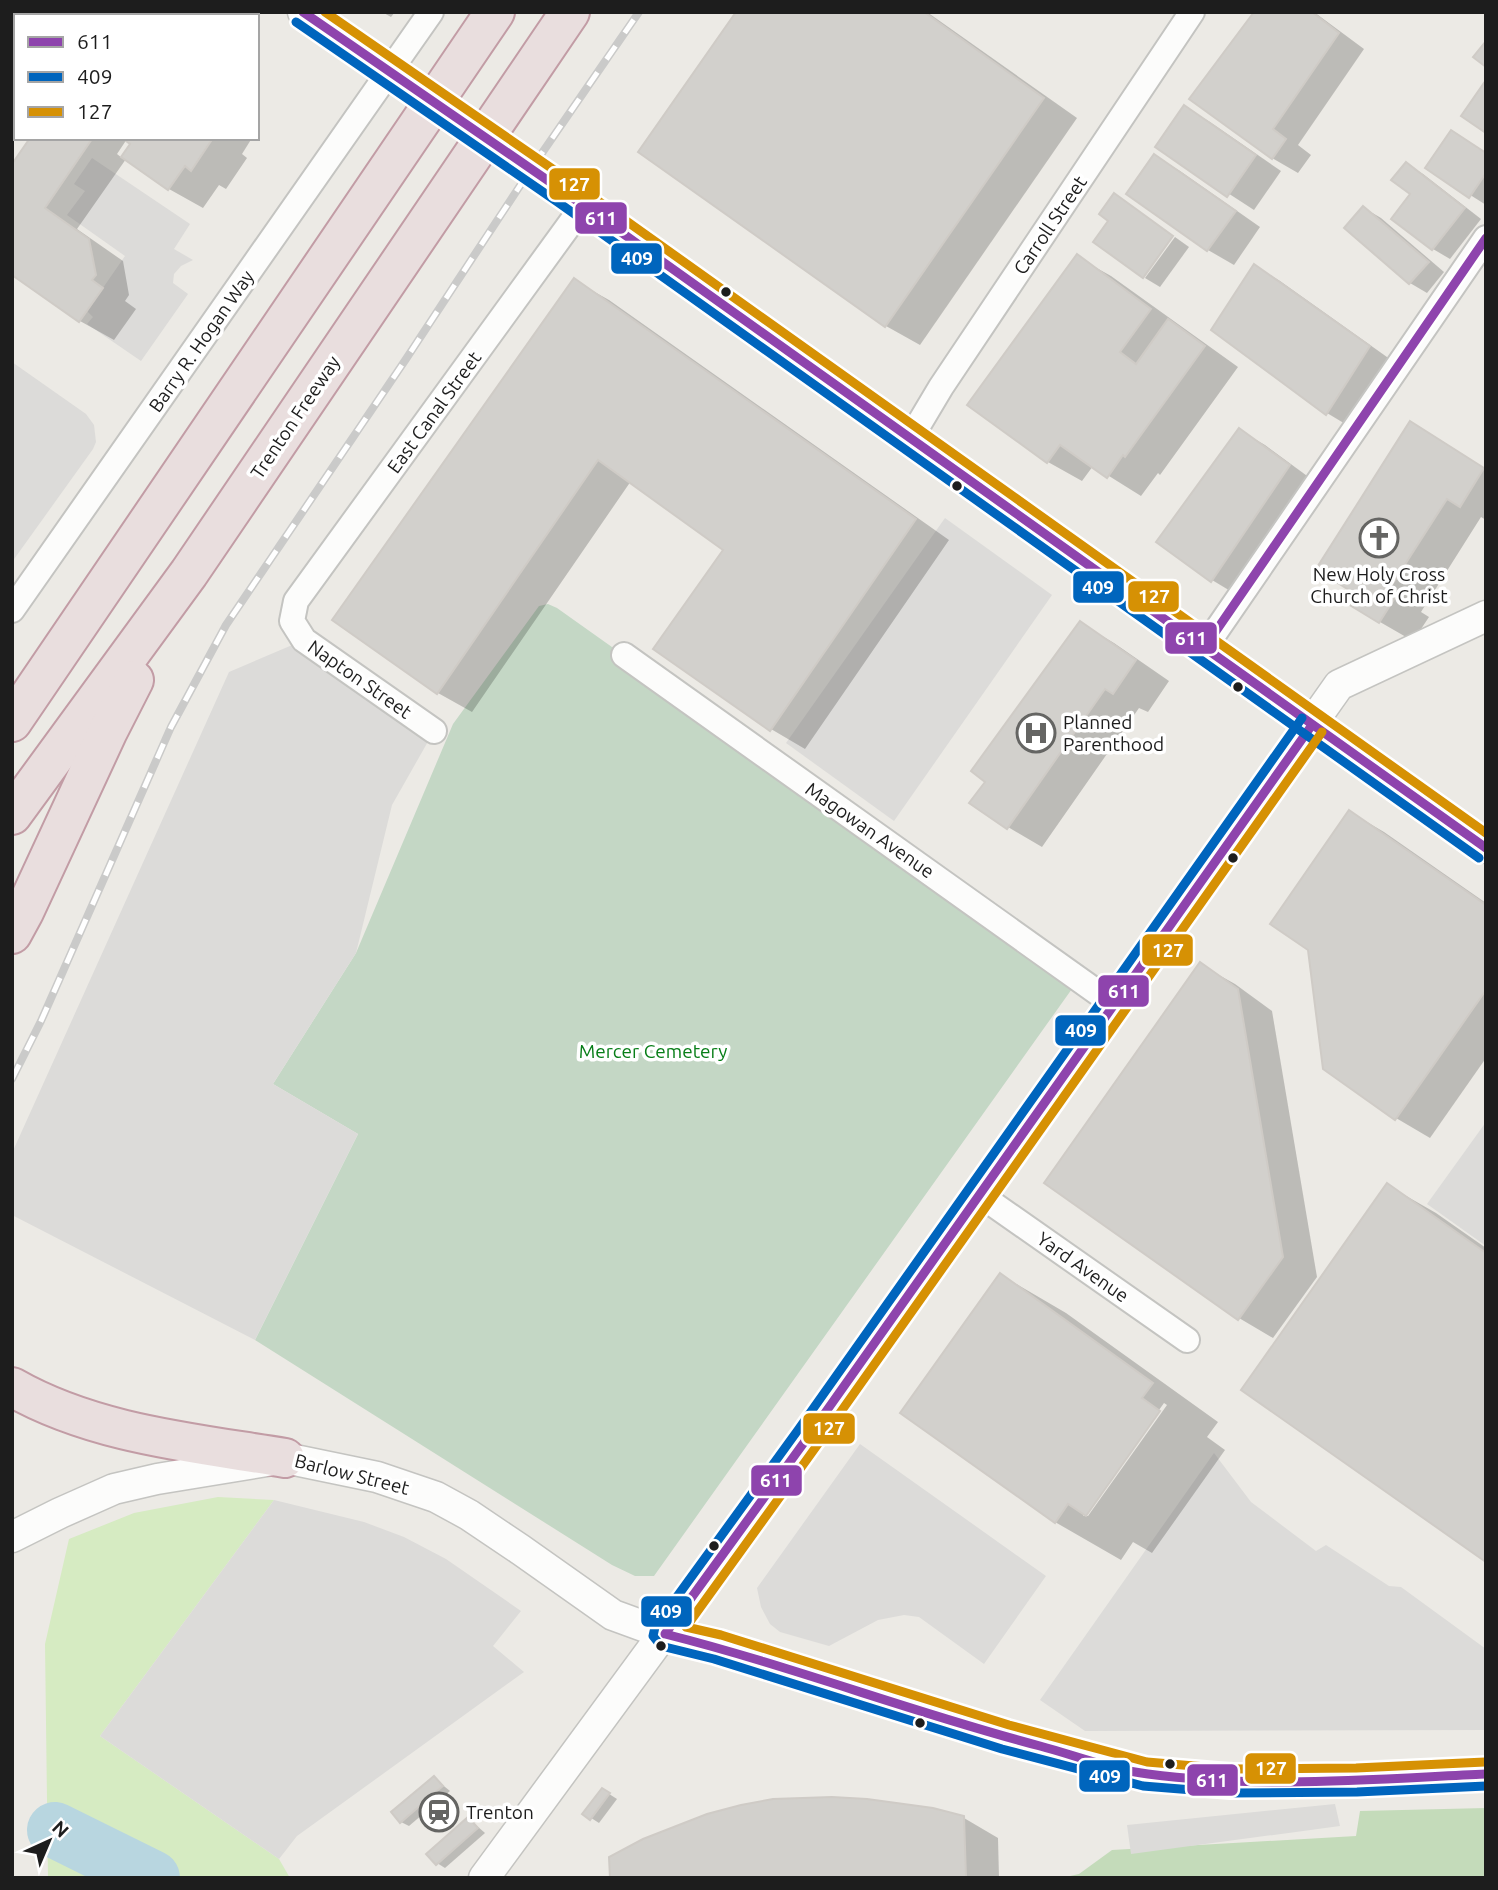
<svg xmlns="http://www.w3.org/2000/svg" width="1498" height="1890" viewBox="0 0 1498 1890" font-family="Ubuntu,sans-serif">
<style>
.grass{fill:#d6ebc2}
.forest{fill:#c4dbba}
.cemetery{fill:#c4d7c5}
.parking{fill:#dcdbd9}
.shadow{fill:#0003;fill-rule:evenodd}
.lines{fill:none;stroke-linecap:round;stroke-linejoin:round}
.river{stroke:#b8d6e0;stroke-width:56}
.building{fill:#d2d0cc;stroke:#cfcbc6;stroke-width:2}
.minor-casing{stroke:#c4c4c1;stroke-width:28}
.tertiary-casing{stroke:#c4c4c1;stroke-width:33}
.motorway-casing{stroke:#c29ca5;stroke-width:42}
.minor{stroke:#fcfcfb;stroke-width:24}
.tertiary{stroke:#fcfcfb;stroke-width:30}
.motorway{stroke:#e9dede;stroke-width:38}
.rail-casing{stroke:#cacac9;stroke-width:8}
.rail{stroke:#fff;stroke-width:5;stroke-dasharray:16;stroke-linecap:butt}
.tertiary-bridge-casing{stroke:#c4c4c1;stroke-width:33;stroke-linecap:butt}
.tertiary-bridge{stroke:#fcfcfb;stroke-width:30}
.bus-1-casing{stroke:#fff;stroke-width:14}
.bus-2-casing{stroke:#fff;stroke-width:14}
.bus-3-casing{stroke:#fff;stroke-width:14}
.bus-1{stroke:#8e44ad;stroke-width:9}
.bus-2{stroke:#0065bd;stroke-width:9}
.bus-3{stroke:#d69104;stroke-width:9}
.bus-dot{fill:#1d1d1d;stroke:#fff;stroke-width:2.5}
.labels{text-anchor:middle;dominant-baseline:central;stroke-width:7;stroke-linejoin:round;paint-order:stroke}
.street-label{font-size:19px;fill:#1d1d1d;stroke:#fff}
.poi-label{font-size:19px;fill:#1d1d1d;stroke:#fff;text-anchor:start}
.park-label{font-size:19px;fill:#087e18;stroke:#fff}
.line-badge{stroke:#fff;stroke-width:2.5}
.badge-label{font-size:19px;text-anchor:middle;font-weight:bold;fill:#fff}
</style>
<rect width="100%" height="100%" fill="#eceae5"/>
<polygon class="grass" points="218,1497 274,1500 100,1736 279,1859 290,1878 48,1878 45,1644 69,1539 134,1513"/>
<polygon class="forest" points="1486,1808 1486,1878 1061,1878 1079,1874 1112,1850 1356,1836 1360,1811"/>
<polygon class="cemetery" points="548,604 557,608 1079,979 654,1576 635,1576 612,1565 255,1340 358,1134 273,1084 356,953 453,724 539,606"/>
<g class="parking">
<polygon points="92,158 190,224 174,249 193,260 181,266 174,274 173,283 188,294 141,361 87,324 93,317 87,311 125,256 67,215 85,191 74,184"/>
<polygon points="12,362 86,414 94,425 96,442 93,449 12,562"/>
<polygon points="945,518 1052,595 894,821 786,743"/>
<polygon points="304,640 434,731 392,805 356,953 273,1084 358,1134 255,1340 12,1215 12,1153 229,672"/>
<polygon points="1486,1122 1486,1246 1427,1204"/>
<polygon points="860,1444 1046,1576 984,1664 919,1617 904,1615 878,1620 829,1646 780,1632 770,1624 761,1607 757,1588"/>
<polygon points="1214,1453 1251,1502 1316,1551 1326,1545 1389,1586 1401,1587 1486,1649 1486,1730 1085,1731 1040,1700"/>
<polygon points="274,1500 364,1522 404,1537 446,1559 521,1611 493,1646 524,1672 297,1836 279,1859 100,1736"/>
<polygon points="1335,1804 1340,1826 1131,1854 1127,1825"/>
</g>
<g class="shadow">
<polygon points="12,12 91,12 96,16 16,16 16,67 12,72"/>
<polygon points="382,12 395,12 391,17"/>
<polygon points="738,12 927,12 1077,118 920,345 886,326 640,151"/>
<polygon points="1256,12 1314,12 1364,49 1298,145 1311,155 1298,173 1272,158"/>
<polygon points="1185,107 1210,122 1281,171 1254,210 1157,147"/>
<path d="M32 138H252L242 154 247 158 226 189 219 185 203 208 169 189 126 159 77 229 123 261 129 295 125 301 136 309 114 340 80 321 12 273ZM127 139 132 143 122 158 117 154Z"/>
<polygon points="1486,154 1486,205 1428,168"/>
<polygon points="1155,156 1180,171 1260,227 1234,265 1208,250 1128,193"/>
<polygon points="1406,164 1423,174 1481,219 1450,259 1433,249 1412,194"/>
<polygon points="1364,208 1381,218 1444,272 1427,293 1410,283"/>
<polygon points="1175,237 1189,247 1160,287 1145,278"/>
<polygon points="1077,257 1111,276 1238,367 1160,475 1158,473 1141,496 1093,466 1082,481 1048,462 970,404"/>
<polygon points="1255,266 1280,281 1394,362 1352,428 1327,413"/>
<polygon points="575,281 609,300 949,540 805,749 771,729 725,549 631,481 472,712 438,693 334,620"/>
<polygon points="1411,423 1486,469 1486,520 1481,517 1421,612 1429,617 1413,641 1380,622"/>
<polygon points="1239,430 1265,445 1314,481 1237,595 1212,580"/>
<polygon points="1080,623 1114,643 1169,681 1148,712 1139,708 1042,847 1008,827 988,781"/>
<polygon points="1350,812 1384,832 1486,903 1486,1058 1430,1138 1396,1118 1324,1068"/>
<polygon points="1201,965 1235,984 1272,1011 1317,1277 1273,1338 1239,1318 1047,1183"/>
<polygon points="1387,1185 1436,1213 1486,1248 1486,1560"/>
<path d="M1001 1275 1066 1313 1218 1422 1207 1437 1225 1450 1152 1553 1133 1542 1121 1560 1055 1522ZM1164 1403 1167 1405 1088 1516H1083Z"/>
<polygon points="434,1778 450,1791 409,1826 401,1822"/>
<polygon points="603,1790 617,1799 599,1823 585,1814"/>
<polygon points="964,1818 998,1838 999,1878 612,1878"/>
<polygon points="469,1819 485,1833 445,1868 437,1863"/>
</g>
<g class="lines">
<polyline class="river" points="55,1830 152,1878"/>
</g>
<g class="building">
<polygon points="12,12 89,12 94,16 16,16 16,61 12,59"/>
<polygon points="736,12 924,12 1044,98 885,327 638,152"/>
<polygon points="1254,12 1312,12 1339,33 1273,129 1286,139 1272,159 1189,99"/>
<polygon points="1486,41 1486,67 1473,57"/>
<polygon points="1486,80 1486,133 1461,116"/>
<polygon points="1184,105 1256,155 1227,197 1155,147"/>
<polygon points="1451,130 1486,153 1486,173 1469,198 1425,168"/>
<polygon points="30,138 92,139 45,208 89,239 96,275 92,280 103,288 79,322 12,275 12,164"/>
<polygon points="122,138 213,138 191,171 185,166 168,190 121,157 130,144"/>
<polygon points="1154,154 1236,211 1207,251 1126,194"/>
<polygon points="1406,162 1465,208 1432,250 1391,219 1410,194 1391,180"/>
<polygon points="1114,193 1173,236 1143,278 1093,242 1108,221 1099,214"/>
<polygon points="1363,206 1429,262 1409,284 1344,228"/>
<polygon points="1077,254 1151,309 1120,352 1136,364 1168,319 1205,346 1125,457 1123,455 1107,478 1060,445 1047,463 967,405"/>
<polygon points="1254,264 1370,346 1326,415 1211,330"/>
<polygon points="574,278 916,519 770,731 653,649 723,550 598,460 437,694 332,620"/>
<polygon points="1410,421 1484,468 1460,507 1447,499 1388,591 1396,596 1379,623 1348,604 1355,594 1316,569"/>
<polygon points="1239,428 1290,465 1211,582 1156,542"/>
<polygon points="1080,621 1136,660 1113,694 1105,689 1007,829 969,803 985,782 971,771"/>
<polygon points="1349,810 1486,905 1486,990 1395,1120 1323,1069 1308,950 1270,924"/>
<polygon points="1200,962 1238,989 1283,1257 1238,1320 1044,1183"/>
<polygon points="1387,1183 1486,1253 1486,1562 1241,1390"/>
<polygon points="1000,1273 1153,1383 1142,1398 1160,1411 1086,1516 1068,1504 1055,1523 900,1413"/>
<polygon points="434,1776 443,1786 400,1823 391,1812"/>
<polygon points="602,1788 610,1793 590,1820 582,1814"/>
<polygon points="832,1797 867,1799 933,1808 964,1816 966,1878 610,1878 609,1857 643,1839 707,1814 741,1805 773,1799"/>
<polygon points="468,1817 478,1828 436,1865 426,1854"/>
</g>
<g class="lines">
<defs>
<g id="minor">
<polyline points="910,439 941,387 1192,12"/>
<polyline points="12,610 431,12"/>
<polyline points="1205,647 1486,238"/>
<polyline points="624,655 1115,1005"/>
<polyline points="434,731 304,640 292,621 296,601 583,206"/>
<polyline points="980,1195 1187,1340"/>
</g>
<g id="tertiary">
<polyline points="303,12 407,84"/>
<polyline points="519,162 1205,647 1486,848"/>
<polyline points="12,1537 60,1513 114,1489 157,1479 285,1458 377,1477 436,1497 469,1515 521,1550 613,1615 665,1634 717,1647 995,1734 1100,1763 1145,1774 1230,1781 1356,1780 1486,1774"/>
<polyline points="484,1878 808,1437 1339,685 1486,616"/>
</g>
<g id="motorway">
<polyline points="12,722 495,12"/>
<polyline points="12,815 189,573 570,12"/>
<polyline points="12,934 24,912 108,731 134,680"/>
<path d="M12 1387C94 1434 194 1443 285 1458"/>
</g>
</defs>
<use href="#minor" class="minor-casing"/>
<use href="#tertiary" class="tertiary-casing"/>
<use href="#motorway" class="motorway-casing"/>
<use href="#minor" class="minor"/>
<use href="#tertiary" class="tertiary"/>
<use href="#motorway" class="motorway"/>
<defs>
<polyline id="rail" points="12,1079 41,1021 171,727 226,625 406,359 531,169 639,12"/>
</defs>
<use href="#rail" class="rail-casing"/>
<use href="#rail" class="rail"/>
<defs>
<polyline id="tertiary-bridge" points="407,84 519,162"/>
</defs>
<use href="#tertiary-bridge" class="tertiary-bridge-casing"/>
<use href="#tertiary-bridge" class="tertiary-bridge"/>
<defs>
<g id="bus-1">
<polyline points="303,12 566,193 1486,848"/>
<polyline points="1205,647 1486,238"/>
<path d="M1312 725 808 1437 665 1634C792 1666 914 1713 1040 1746 1074 1755 1113 1770 1148 1774 1259 1789 1374 1779 1486 1774"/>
</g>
<g id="bus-2">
<polyline points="296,22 559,203 1479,858"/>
<polyline points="1302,718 798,1430 655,1627 653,1636 661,1646 714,1659 1002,1749 1143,1786 1230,1793 1357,1792 1486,1786"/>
</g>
<g id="bus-3">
<polyline points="325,12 573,183 1486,833"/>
<polyline points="1322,732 818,1444 686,1627 721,1635 1009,1725 1147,1762 1230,1769 1356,1768 1485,1762"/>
</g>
</defs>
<use href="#bus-1" class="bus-1-casing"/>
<use href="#bus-2" class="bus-2-casing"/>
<use href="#bus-3" class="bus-3-casing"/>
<use href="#bus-1" class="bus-1"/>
<use href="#bus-2" class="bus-2"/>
<use href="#bus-3" class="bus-3"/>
</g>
<defs>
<symbol id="church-ring" viewBox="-11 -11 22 22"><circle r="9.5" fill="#fff" stroke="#656563" stroke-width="1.5"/><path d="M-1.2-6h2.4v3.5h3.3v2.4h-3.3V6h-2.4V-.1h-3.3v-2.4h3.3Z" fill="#656563"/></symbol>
<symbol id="hospital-ring" viewBox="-11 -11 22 22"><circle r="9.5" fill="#fff" stroke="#656563" stroke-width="1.5"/><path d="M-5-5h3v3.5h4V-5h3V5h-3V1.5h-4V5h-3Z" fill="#656563"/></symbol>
<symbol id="station-ring" viewBox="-11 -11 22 22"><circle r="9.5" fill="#fff" stroke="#656563" stroke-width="1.5"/><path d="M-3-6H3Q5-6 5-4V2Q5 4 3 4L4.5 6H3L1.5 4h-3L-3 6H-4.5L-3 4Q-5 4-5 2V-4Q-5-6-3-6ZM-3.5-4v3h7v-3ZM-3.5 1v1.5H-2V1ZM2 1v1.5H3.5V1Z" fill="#656563"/></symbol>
</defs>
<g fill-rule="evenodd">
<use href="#church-ring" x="1357" y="516" width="44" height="44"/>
<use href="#hospital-ring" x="1014" y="711" width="44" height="44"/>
<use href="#station-ring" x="417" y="1790" width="44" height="44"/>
</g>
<g class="bus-dot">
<circle cx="726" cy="292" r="6"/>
<circle cx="957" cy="486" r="6"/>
<circle cx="1238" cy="687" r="6"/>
<circle cx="1233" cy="858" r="6"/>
<circle cx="714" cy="1546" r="6"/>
<circle cx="661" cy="1646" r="6"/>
<circle cx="920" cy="1723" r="6"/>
<circle cx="1170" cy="1764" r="6"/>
</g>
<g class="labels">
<g class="street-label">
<text transform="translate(1050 225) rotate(-56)">Carroll Street</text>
<text transform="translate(201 341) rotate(-55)">Barry R. Hogan Way</text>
<text transform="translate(434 412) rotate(-54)">East Canal Street</text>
<text transform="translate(295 417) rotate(-56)">Trenton Freeway</text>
<text transform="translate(360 679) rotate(35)">Napton Street</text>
<text transform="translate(870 830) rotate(35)">Magowan Avenue</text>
<text transform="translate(1083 1267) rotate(35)">Yard Avenue</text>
<text transform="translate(352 1474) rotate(14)">Barlow Street</text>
</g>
<g class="poi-label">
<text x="1379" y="574" text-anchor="middle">New Holy Cross<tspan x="1379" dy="22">Church of Christ</tspan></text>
<text x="1063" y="722">Planned<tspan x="1063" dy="22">Parenthood</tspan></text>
<text x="466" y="1812">Trenton</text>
</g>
<g class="park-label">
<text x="653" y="1051">Mercer Cemetery</text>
</g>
</g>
<g class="line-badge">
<rect x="548" y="167" width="53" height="34" rx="7" fill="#d69104"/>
<rect x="574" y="201" width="54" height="34" rx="7" fill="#8e44ad"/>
<rect x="610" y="242" width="53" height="33" rx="7" fill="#0065bd"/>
<rect x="1072" y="570" width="53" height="34" rx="7" fill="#0065bd"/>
<rect x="1127" y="580" width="53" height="33" rx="7" fill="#d69104"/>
<rect x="1164" y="621" width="54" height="34" rx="7" fill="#8e44ad"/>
<rect x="1141" y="933" width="53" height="34" rx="7" fill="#d69104"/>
<rect x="1097" y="974" width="53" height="34" rx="7" fill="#8e44ad"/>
<rect x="1054" y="1014" width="53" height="33" rx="7" fill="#0065bd"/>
<rect x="802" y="1412" width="54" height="33" rx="7" fill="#d69104"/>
<rect x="750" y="1464" width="53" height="33" rx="7" fill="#8e44ad"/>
<rect x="640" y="1595" width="53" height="33" rx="7" fill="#0065bd"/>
<rect x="1244" y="1752" width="53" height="33" rx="7" fill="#d69104"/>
<rect x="1078" y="1759" width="53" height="34" rx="7" fill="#0065bd"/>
<rect x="1186" y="1763" width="53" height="34" rx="7" fill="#8e44ad"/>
</g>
<g class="badge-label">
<text x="574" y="191">127</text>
<text x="601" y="225">611</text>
<text x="637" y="265">409</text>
<text x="1098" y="594">409</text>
<text x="1154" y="603">127</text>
<text x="1191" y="645">611</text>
<text x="1168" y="957">127</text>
<text x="1124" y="998">611</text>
<text x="1081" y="1037">409</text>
<text x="829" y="1435">127</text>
<text x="776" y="1487">611</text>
<text x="666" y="1618">409</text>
<text x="1271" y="1775">127</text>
<text x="1105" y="1783">409</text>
<text x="1212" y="1787">611</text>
</g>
<rect width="1498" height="1890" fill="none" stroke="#1d1d1d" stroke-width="28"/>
<rect x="14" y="14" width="245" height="126" fill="#ffffff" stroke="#a5a5a5" stroke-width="2"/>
<rect x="28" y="37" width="35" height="10" fill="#8e44ad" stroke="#a5a5a5" stroke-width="2"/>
<text x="77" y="49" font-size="21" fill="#1d1d1d">611</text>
<rect x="28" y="72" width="35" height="10" fill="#0065bd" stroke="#a5a5a5" stroke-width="2"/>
<text x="77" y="84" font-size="21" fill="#1d1d1d">409</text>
<rect x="28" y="107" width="35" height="10" fill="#d69104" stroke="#a5a5a5" stroke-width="2"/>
<text x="77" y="119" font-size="21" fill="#1d1d1d">127</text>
<g transform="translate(49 1841) rotate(44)" stroke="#ffffff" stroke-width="5" paint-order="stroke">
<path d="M0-5L12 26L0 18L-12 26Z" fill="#1d1d1d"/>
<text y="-10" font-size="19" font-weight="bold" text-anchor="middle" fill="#1d1d1d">N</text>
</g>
</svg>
